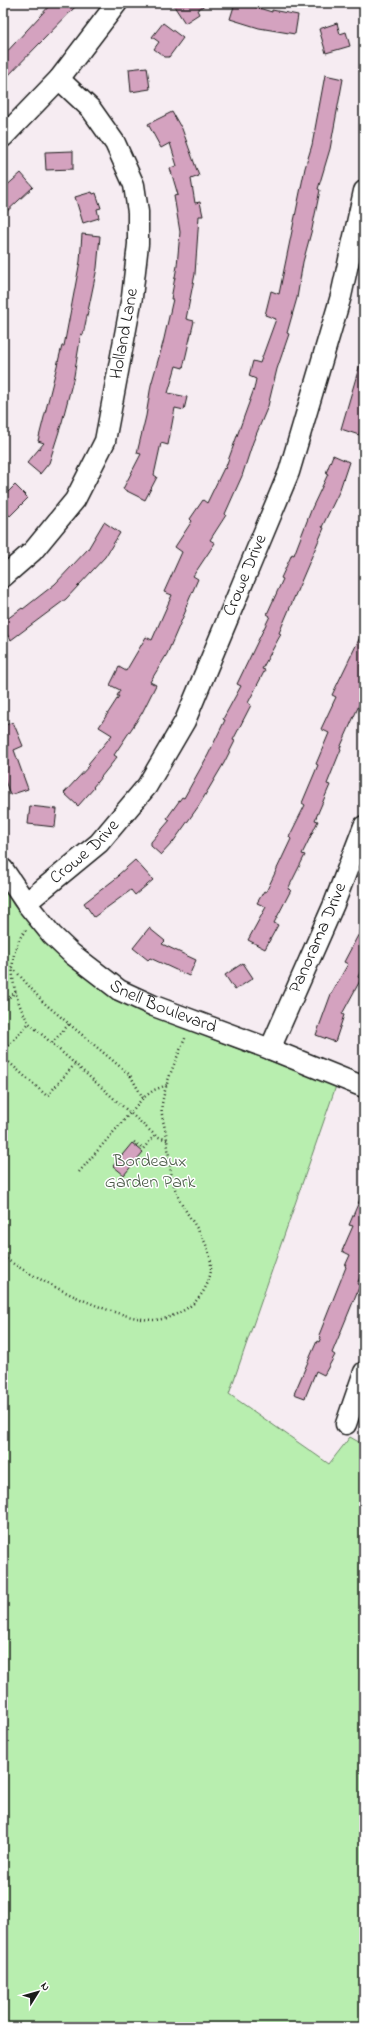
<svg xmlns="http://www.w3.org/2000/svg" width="367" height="2030" viewBox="0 0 367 2030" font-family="'Indie Flower',sans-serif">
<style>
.green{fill:#b8eeaf;stroke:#6a8566}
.building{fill:#d4a2bf;stroke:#1c1c1c}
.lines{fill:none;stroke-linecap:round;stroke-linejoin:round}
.minor-casing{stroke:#1c1c1c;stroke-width:23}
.path{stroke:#1c1c1c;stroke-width:2.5;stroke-dasharray:1 3;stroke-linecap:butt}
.minor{stroke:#fff;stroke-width:20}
.labels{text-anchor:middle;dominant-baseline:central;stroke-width:3;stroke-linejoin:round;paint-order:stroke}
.street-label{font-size:18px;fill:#1c1c1c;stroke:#fff}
.park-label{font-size:18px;fill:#4b5b48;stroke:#fff}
</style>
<rect width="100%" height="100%" fill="#f6ecf2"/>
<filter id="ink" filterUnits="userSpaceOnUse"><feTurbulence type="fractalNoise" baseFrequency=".025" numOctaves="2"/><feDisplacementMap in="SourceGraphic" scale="8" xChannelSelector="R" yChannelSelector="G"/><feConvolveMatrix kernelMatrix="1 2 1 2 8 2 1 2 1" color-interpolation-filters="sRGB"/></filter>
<g filter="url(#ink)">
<polygon class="green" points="3,887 14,906 46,942 132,1006 155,1017 336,1086 229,1394 329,1464 350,1437 364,1445 364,2027 3,2027"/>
<g class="building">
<polygon points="52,3 79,3 3,81 3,56"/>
<polygon points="172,3 208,3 197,10 199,14 185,23"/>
<polygon points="235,3 242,3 272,12 272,10 298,15 295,34 259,28 230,19"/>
<polygon points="163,23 183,38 169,57 165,57 154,49 159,42 152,37"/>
<polygon points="337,23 340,34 346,32 350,46 326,53 319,29"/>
<polygon points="147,67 150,89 131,92 129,69"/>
<polygon points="325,75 343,79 330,149 318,189 320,190 312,229 303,262 297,298 287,333 289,334 277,369 268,406 253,442 242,476 225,514 226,515 210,540 215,543 193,576 198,579 185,609 186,610 167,654 150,682 156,685 142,713 114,755 117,757 93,787 94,788 78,806 64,793 90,765 88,764 112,735 99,727 119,696 117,696 120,690 110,685 119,667 126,671 146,637 152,640 172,595 164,592 182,552 175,547 192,521 190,519 203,500 207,503 224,468 225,469 254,389 256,379 249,376 253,361 260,363 276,319 265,315 271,291 279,294 305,168 312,145"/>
<polygon points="172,112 180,126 181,126 199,176 191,179 195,203 200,202 203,216 199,216 195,274 186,319 194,321 183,368 176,366 168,393 187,397 184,410 175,408 168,445 161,443 154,475 157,477 145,500 123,489 141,454 137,453 146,416 151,385 163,343 173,299 171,299 177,266 180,232 174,196 178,195 170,168 177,166 170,143 161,148 148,124"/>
<polygon points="73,151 73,169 46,170 45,152"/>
<polygon points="21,173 33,187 3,215 3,189"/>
<polygon points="92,192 93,194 96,193 101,208 97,209 99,218 83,223 75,197"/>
<polygon points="82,234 100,236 97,268 83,335 81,334 74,376 62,422 49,463 40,474 27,463 44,443 38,441 62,346 64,346 80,261"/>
<polygon points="360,364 364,365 364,420 359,435 341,429"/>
<polygon points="333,455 349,462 339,492 322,527 324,528 279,633 281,634 262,669 265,670 248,703 251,705 233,740 235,741 224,763 198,807 173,842 161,855 151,846 151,842 170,820 167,818 182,797 184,798 208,755 225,720 223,719 241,686 237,684 270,616 267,614 283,579 281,578 292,554 294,555 312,508 328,474 326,473"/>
<polygon points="15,485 28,498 10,516 3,509 3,497"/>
<polygon points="104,522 120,533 105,557 66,599 11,640 3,629 3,622 22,608 23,609 55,584 88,549"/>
<polygon points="364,629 364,694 340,748 341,749 327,784 330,785 315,820 318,821 302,854 305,855 288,889 291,890 274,923 278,925 265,949 248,940 266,907 257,903 264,891 266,892 291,839 289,837 305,805 302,803 318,765 316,764 329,733 321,729 336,697 332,695"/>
<polygon points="13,722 23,746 14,750 28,789 10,795 3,775 3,723 6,725"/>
<polygon points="30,806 57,809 55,827 28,824"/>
<polygon points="135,860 153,880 135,895 131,890 94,917 84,903 119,876 118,875"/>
<polygon points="364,924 364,964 358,977 361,979 342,1014 344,1015 335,1042 316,1035 331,994 348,964 344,962"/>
<polygon points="149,928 165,941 162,944 196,960 189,976 150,958 148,960 133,948"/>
<polygon points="243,963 253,978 235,990 225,975"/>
<polygon points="132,1143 143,1152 124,1175 113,1166"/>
<polygon points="364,1190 364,1269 357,1284 360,1285 332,1353 335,1355 324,1375 316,1371 305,1398 294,1394 317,1341 319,1342 321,1337 319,1335 346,1267 345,1266 350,1255 342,1251 353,1226 349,1225"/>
</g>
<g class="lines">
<defs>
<g id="minor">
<polyline points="3,137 59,79 117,3"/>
<path id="s1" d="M3 577 33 551 75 500 105 441 132 297 138 244V212L134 185 115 143 91 109 59 79"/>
<path id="s2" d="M3 869 26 903 52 935 72 954 119 990 154 1006 270 1049 364 1087"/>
<path id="s3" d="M26 903 99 843 147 786 185 721 289 472 341 296 364 191"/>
<path id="s4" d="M270 1049 334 904 364 826"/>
<polyline points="346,1424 364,1372"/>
</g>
</defs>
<use href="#minor" class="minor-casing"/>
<g class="path">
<path d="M26 930C4 954 12 998 29 1023L156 1136 167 1140"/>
<polyline points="13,968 43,1002 130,1075 143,1098"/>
<polyline points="3,1002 16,992"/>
<polyline points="52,1043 69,1024"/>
<polyline points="3,1052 29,1023"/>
<polyline points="3,1057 47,1096 75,1064"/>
<polyline points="134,1142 143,1149 155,1135"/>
<polyline points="79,1172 143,1098 154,1090 167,1085"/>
<path d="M3 1257C37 1280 114 1320 155 1320 169 1319 183 1312 194 1303 203 1294 210 1282 211 1269 212 1244 193 1225 182 1204 170 1184 170 1162 167 1140 166 1128 160 1116 162 1104 166 1080 177 1058 186 1036"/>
</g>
<use href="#minor" class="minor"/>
</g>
</g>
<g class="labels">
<g class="street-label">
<text stroke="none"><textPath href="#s1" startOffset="281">Holland Lane</textPath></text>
<text stroke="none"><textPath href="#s3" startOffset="402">Crowe Drive</textPath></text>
<text stroke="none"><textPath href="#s3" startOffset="78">Crowe Drive</textPath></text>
<text stroke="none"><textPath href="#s4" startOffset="121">Panorama Drive</textPath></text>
<text stroke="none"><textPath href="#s2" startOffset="216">Snell Boulevard</textPath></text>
</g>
<g class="park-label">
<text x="150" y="1162">Bordeaux<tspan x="150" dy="21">Garden Park</tspan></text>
</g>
</g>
<rect width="367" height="2030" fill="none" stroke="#fff" stroke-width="16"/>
<rect x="8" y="8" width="351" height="2014" fill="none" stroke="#1c1c1c" stroke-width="1.5" filter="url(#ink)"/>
<g transform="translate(38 1992) rotate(53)" stroke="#ffffff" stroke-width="3" paint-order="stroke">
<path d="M0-3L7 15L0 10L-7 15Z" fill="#1c1c1c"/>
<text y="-6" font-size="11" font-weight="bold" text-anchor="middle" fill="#1c1c1c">N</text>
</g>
</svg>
